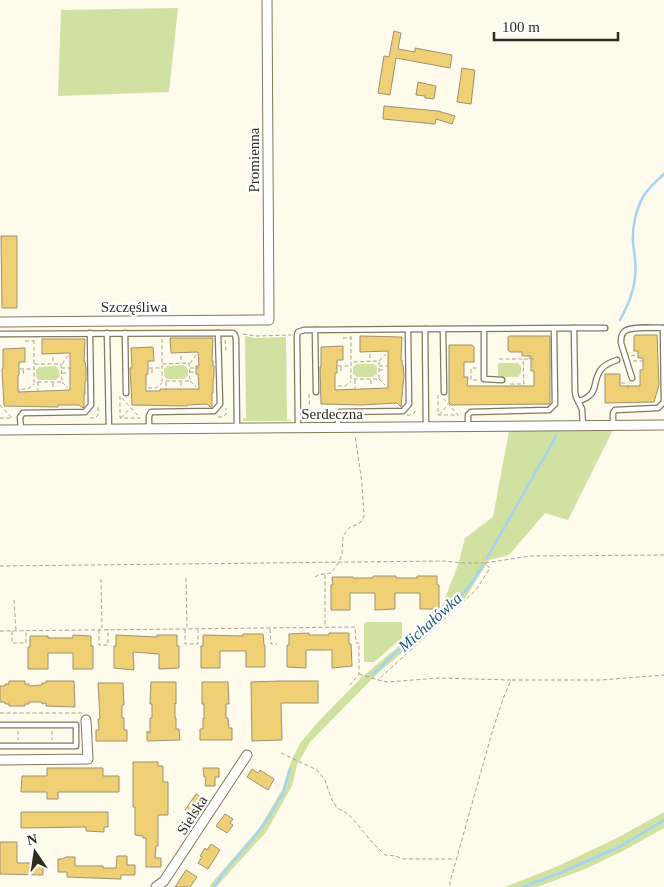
<svg xmlns="http://www.w3.org/2000/svg" width="664" height="887" viewBox="0 0 664 887" font-family="Georgia,serif">
<style>
.green{fill:#d0e1a2}
.lines{fill:none;stroke-linecap:round;stroke-linejoin:round}
.stream{stroke:#a4d3f6;stroke-width:2.5}
.building{fill:#f0d075;stroke:#9d9273}
.lane-casing{stroke:#83785a;stroke-width:7}
.street-casing{stroke:#83785a;stroke-width:11}
.path{stroke:#a7a395;stroke-width:1;stroke-dasharray:4 2.5;stroke-linecap:butt}
.lane{stroke:#fff;stroke-width:4.5}
.street{stroke:#fff;stroke-width:9}
.labels{text-anchor:middle;dominant-baseline:central;stroke-width:4.5;stroke-linejoin:round;paint-order:stroke}
.street-label{font-size:15px;fill:#2f2b1e;stroke:#fff}
.water-label{font-size:16px;font-style:italic;fill:#1b587e;stroke:#fff}
</style>
<rect width="100%" height="100%" fill="#fefaec"/>
<g class="green">
<polygon points="178,8 169,92 58,96 61,10"/>
<polygon points="245,336 256,338 286,337 287,420 291,420 291,421 243,421 243,418 246,418"/>
<polygon points="498,363 518,363 521,366 521,373 518,377 498,377"/>
<polygon points="357,364 374,364 377,367 377,374 373,377 357,377 353,374 353,367"/>
<polygon points="184,365 188,369 188,376 184,379 167,379 164,376 164,369 167,366"/>
<polygon points="56,366 59,370 60,376 56,380 39,380 36,377 36,370 39,367"/>
<polygon points="613,430 568,520 545,513 509,555 489,560 464,600 377,674 310,742 297,765 292,786 266,832 216,887 210,887 211,884 260,827 283,788 291,761 301,742 317,723 361,678 440,611 458,565 465,538 493,517 509,431"/>
<polygon points="366,622 402,622 402,638 374,662 364,662 364,624"/>
<polygon points="664,812 664,828 621,852 585,869 537,887 505,887 558,866 615,839"/>
</g>
<g class="lines">
<g class="stream">
<path d="M620 320C627 307 634 292 635 277 637 265 634 253 633 242 632 228 636 209 643 197 648 188 657 181 664 174"/>
<polyline points="487,558 556,436"/>
<polyline points="373,674 392,656 459,599 475,578 482,566"/>
<polyline points="214,887 225,871 252,840 269,817 283,793 290,768"/>
<polyline points="523,887 560,873 619,847 664,820"/>
</g>
</g>
<g class="building">
<polygon points="394,31 401,33 398,49 415,52 415,48 452,55 450,68 396,58 390,95 378,93 384,56 389,57"/>
<polygon points="462,68 475,70 471,104 457,102"/>
<polygon points="418,82 436,86 434,99 425,98 425,96 416,95"/>
<polygon points="384,106 438,111 455,116 452,124 436,119 435,124 383,119"/>
<polygon points="1,236 17,236 17,308 2,308"/>
<polygon points="635,335 657,335 659,385 654,402 605,403 605,374 620,374 620,386 640,386 640,370 643,370 643,358 638,358 638,351 634,351 634,337"/>
<polygon points="360,336 402,337 401,360 402,360 402,364 403,365 404,375 401,407 397,403 361,405 321,404 320,367 321,367 321,347 343,346 343,360 337,360 337,373 335,373 335,390 388,388 388,351 360,352"/>
<polygon points="510,336 550,336 550,403 549,404 451,405 449,403 449,345 472,345 474,347 474,362 464,362 464,377 468,377 467,386 534,386 534,371 531,371 531,356 522,356 522,352 510,352 508,350 508,337"/>
<polygon points="170,338 213,338 212,361 213,361 213,366 214,366 214,376 213,381 213,393 212,393 212,407 210,407 207,404 187,405 187,406 132,405 130,368 132,368 131,348 153,347 154,361 148,361 148,374 146,374 146,391 160,391 160,389 199,389 198,374 196,374 196,366 199,366 198,352 171,353"/>
<polygon points="42,339 85,339 84,362 85,362 86,367 86,381 85,382 85,394 84,394 84,407 83,408 79,405 58,405 58,407 4,406 2,369 3,369 3,349 25,348 25,362 19,362 19,375 18,375 18,392 70,390 70,353 42,354"/>
<polygon points="373,576 396,576 396,578 417,578 417,576 437,576 437,585 439,585 439,609 420,609 420,593 395,593 395,609 375,610 375,593 350,593 350,610 331,610 331,585 333,585 332,577 353,577 353,578 373,578"/>
<polygon points="309,633 309,635 329,635 329,633 349,633 349,644 351,644 352,666 332,668 332,650 306,650 306,668 287,667 287,645 289,645 289,634"/>
<polygon points="243,634 263,634 264,645 265,645 265,667 246,667 246,651 220,651 220,668 201,668 201,646 203,646 203,635 243,636"/>
<polygon points="73,635 91,636 91,646 93,646 93,669 73,669 73,653 48,653 48,669 28,669 28,647 30,647 30,636 48,636 48,638 73,638"/>
<polygon points="116,635 157,637 157,635 177,635 177,646 179,646 179,668 159,669 159,654 133,652 134,670 114,668 114,646 116,646"/>
<polygon points="9,681 25,681 25,684 29,684 29,686 42,685 42,683 46,683 46,681 74,681 75,707 46,706 46,703 42,704 42,702 29,702 29,704 25,704 25,706 9,706 9,704 5,704 5,702 0,702 0,686 5,686 5,684 9,684"/>
<polygon points="280,681 318,681 318,703 281,703 282,740 252,741 251,682"/>
<polygon points="151,682 176,682 176,704 175,703 175,718 176,718 176,729 179,729 180,740 147,741 147,731 150,733 150,718 152,718 152,704 150,704"/>
<polygon points="202,682 228,682 229,704 226,704 226,718 228,718 229,728 232,728 232,740 200,740 200,729 203,729 203,718 204,719 204,704 202,704"/>
<polygon points="98,683 123,683 124,705 122,705 122,718 124,718 124,730 127,730 127,741 96,741 96,730 99,730 98,719 100,719"/>
<polygon points="133,762 158,762 158,766 163,766 163,782 168,782 168,815 158,815 158,846 156,846 155,858 161,858 161,867 146,867 146,838 143,838 143,836 135,835 135,807 133,807"/>
<polygon points="47,768 103,768 103,776 119,776 119,792 58,792 58,799 47,799 47,792 21,792 22,776 47,776"/>
<polygon points="203,768 219,768 219,777 215,777 215,786 205,786 206,777 204,777"/>
<polygon points="252,769 258,773 260,770 274,779 268,790 247,777"/>
<polygon points="196,794 205,800 195,816 185,810"/>
<polygon points="21,812 108,812 108,827 104,827 104,832 86,831 86,827 21,828"/>
<polygon points="225,814 233,819 230,823 233,825 227,833 216,826"/>
<polygon points="0,842 17,842 17,863 33,863 33,861 43,861 43,875 0,874"/>
<polygon points="211,844 220,850 208,869 198,863 202,857 200,856 205,848 207,850"/>
<polygon points="117,856 127,856 127,865 135,865 135,875 121,875 121,879 67,877 67,872 58,872 58,859 62,859 66,857 75,857 75,866 103,866 103,868 116,868"/>
<polygon points="186,870 197,877 190,887 175,887"/>
</g>
<g class="lines">
<defs>
<g id="lane">
<polyline points="574,328 605,328"/>
<polyline points="443,329 444,392"/>
<polyline points="484,329 484,379 502,380"/>
<polyline points="315,330 316,392"/>
<polyline points="107,333 109,429"/>
<polyline points="125,333 126,393"/>
<polyline points="0,334 233,333 235,335 236,339 237,429"/>
<path d="M632 378 621 343C621 338 621 334 625 331 631 326 655 328 663 328"/>
<path d="M578 401C582 400 586 399 589 396 593 393 594 390 595 385 598 370 602 365 617 360"/>
<polyline points="613,426 613,413 615,410 658,408 664,402 663,328"/>
<polyline points="426,427 425,329 574,328 575,392 576,397 582,409 583,426"/>
<polyline points="468,427 468,415 471,412 549,410 555,404 554,329"/>
<polyline points="298,428 297,335 298,332 304,330 425,329"/>
<polyline points="338,428 338,416 340,412 403,411 409,404 408,330"/>
<polyline points="149,429 149,416 151,412 214,411 220,404 218,333"/>
<polyline points="21,430 20,417 23,413 85,412 91,405 90,333"/>
<polyline points="0,725 76,725 76,746 0,746"/>
</g>
<g id="street">
<polyline points="0,322 269,320 267,0"/>
<polyline points="0,430 664,425"/>
<polyline points="0,760 88,759 86,720"/>
<polyline points="156,887 164,881 247,755"/>
</g>
</defs>
<use href="#lane" class="lane-casing"/>
<use href="#street" class="street-casing"/>
<g class="path">
<polyline points="243,334 256,336 291,335"/>
<polyline points="351,336 351,379 379,379 379,361 351,362"/>
<polyline points="343,338 351,338"/>
<polyline points="162,339 162,381 190,381 189,363 162,364"/>
<polyline points="34,340 34,382 62,382 61,364 34,364"/>
<polyline points="225,340 226,351"/>
<polyline points="25,341 34,341"/>
<polyline points="370,354 370,361"/>
<polyline points="181,356 181,363"/>
<polyline points="631,356 636,355"/>
<polyline points="53,357 53,363"/>
<polyline points="499,359 523,359 524,384 509,384"/>
<polyline points="524,359 534,359"/>
<polyline points="529,359 530,352"/>
<polyline points="379,361 386,354"/>
<polyline points="633,361 643,361"/>
<polyline points="190,363 196,355"/>
<polyline points="62,364 68,356"/>
<polyline points="338,366 351,366"/>
<polyline points="379,366 388,366"/>
<polyline points="341,367 341,373"/>
<polyline points="61,368 70,368"/>
<polyline points="149,368 162,368"/>
<polyline points="190,368 199,368"/>
<polyline points="20,369 34,369"/>
<polyline points="152,369 152,374"/>
<polyline points="23,370 24,375"/>
<polyline points="379,370 384,370"/>
<polyline points="190,372 195,372"/>
<polyline points="62,373 67,373"/>
<polyline points="379,379 385,385"/>
<polyline points="355,380 355,389"/>
<polyline points="371,380 371,385"/>
<polyline points="477,380 471,380 471,368 477,368"/>
<polyline points="190,381 196,387"/>
<polyline points="38,382 38,392"/>
<polyline points="62,382 68,388"/>
<polyline points="166,382 166,391"/>
<polyline points="181,382 181,387"/>
<polyline points="53,383 53,388"/>
<polyline points="621,383 628,383"/>
<polyline points="338,386 345,386 351,381"/>
<polyline points="148,388 156,388 162,383"/>
<polyline points="628,389 628,383"/>
<polyline points="19,393 19,389 28,389 34,384"/>
<polyline points="309,394 310,416 331,416"/>
<polyline points="438,395 438,415 458,415 444,399"/>
<polyline points="120,396 120,418 140,418 122,398"/>
<polyline points="0,405 12,418 0,418"/>
<polyline points="407,415 412,415 415,412 415,408"/>
<polyline points="439,415 448,405"/>
<polyline points="218,417 223,417 226,414 226,408"/>
<polyline points="90,418 95,418 98,415 98,406"/>
<polyline points="121,418 130,408"/>
<polyline points="485,563 530,556 664,555"/>
<polyline points="0,566 443,561 464,563 484,563 490,568 476,590 378,680"/>
<polyline points="325,575 325,626"/>
<polyline points="315,577 318,575 331,573 339,562 342,554 343,536 350,527 359,524 364,517 362,483 355,436"/>
<polyline points="186,578 187,628"/>
<polyline points="101,579 102,628"/>
<polyline points="14,600 16,631"/>
<polyline points="185,629 185,644 198,644 198,630"/>
<polyline points="270,629 271,644 277,644"/>
<polyline points="99,630 99,645 108,645 108,629"/>
<polyline points="0,631 355,627 356,643 359,643 359,674 350,685"/>
<polyline points="12,631 12,643 26,643 26,630"/>
<polyline points="359,674 378,680 388,682 438,678 511,680 503,699 493,729 450,882 450,887"/>
<polyline points="512,680 601,680 664,675"/>
<polyline points="0,713 82,713"/>
<polyline points="18,731 18,740"/>
<polyline points="52,731 52,740"/>
<polyline points="281,753 317,770 325,780 331,798 337,808 345,812 352,818 372,842 385,855 395,856 404,859 455,859"/>
</g>
<use href="#lane" class="lane"/>
<use href="#street" class="street"/>
</g>
<g class="labels">
<g class="street-label">
<text transform="translate(254 160) rotate(-90)">Promienna</text>
<text x="134" y="307">Szczęśliwa</text>
<text x="332" y="414">Serdeczna</text>
<text transform="translate(192 815) rotate(-57)">Sielska</text>
</g>
<g class="water-label">
<text transform="translate(430 622) rotate(-42)">Michałówka</text>
</g>
</g>
<g transform="translate(35 852) rotate(347)" stroke="#ffffff" stroke-width="4" paint-order="stroke">
<path d="M0-4L9 19L0 12L-9 19Z" fill="#2f2b1e"/>
<text y="-8" font-size="14" font-weight="bold" text-anchor="middle" fill="#2f2b1e">N</text>
</g>
<path d="M494 32v8h124v-8" fill="none" stroke="#2f2b1e" stroke-width="2.5"/>
<text x="502" y="32" font-size="15" fill="#2f2b1e" stroke="#ffffff" stroke-width="4" paint-order="stroke">100 m</text>
</svg>
